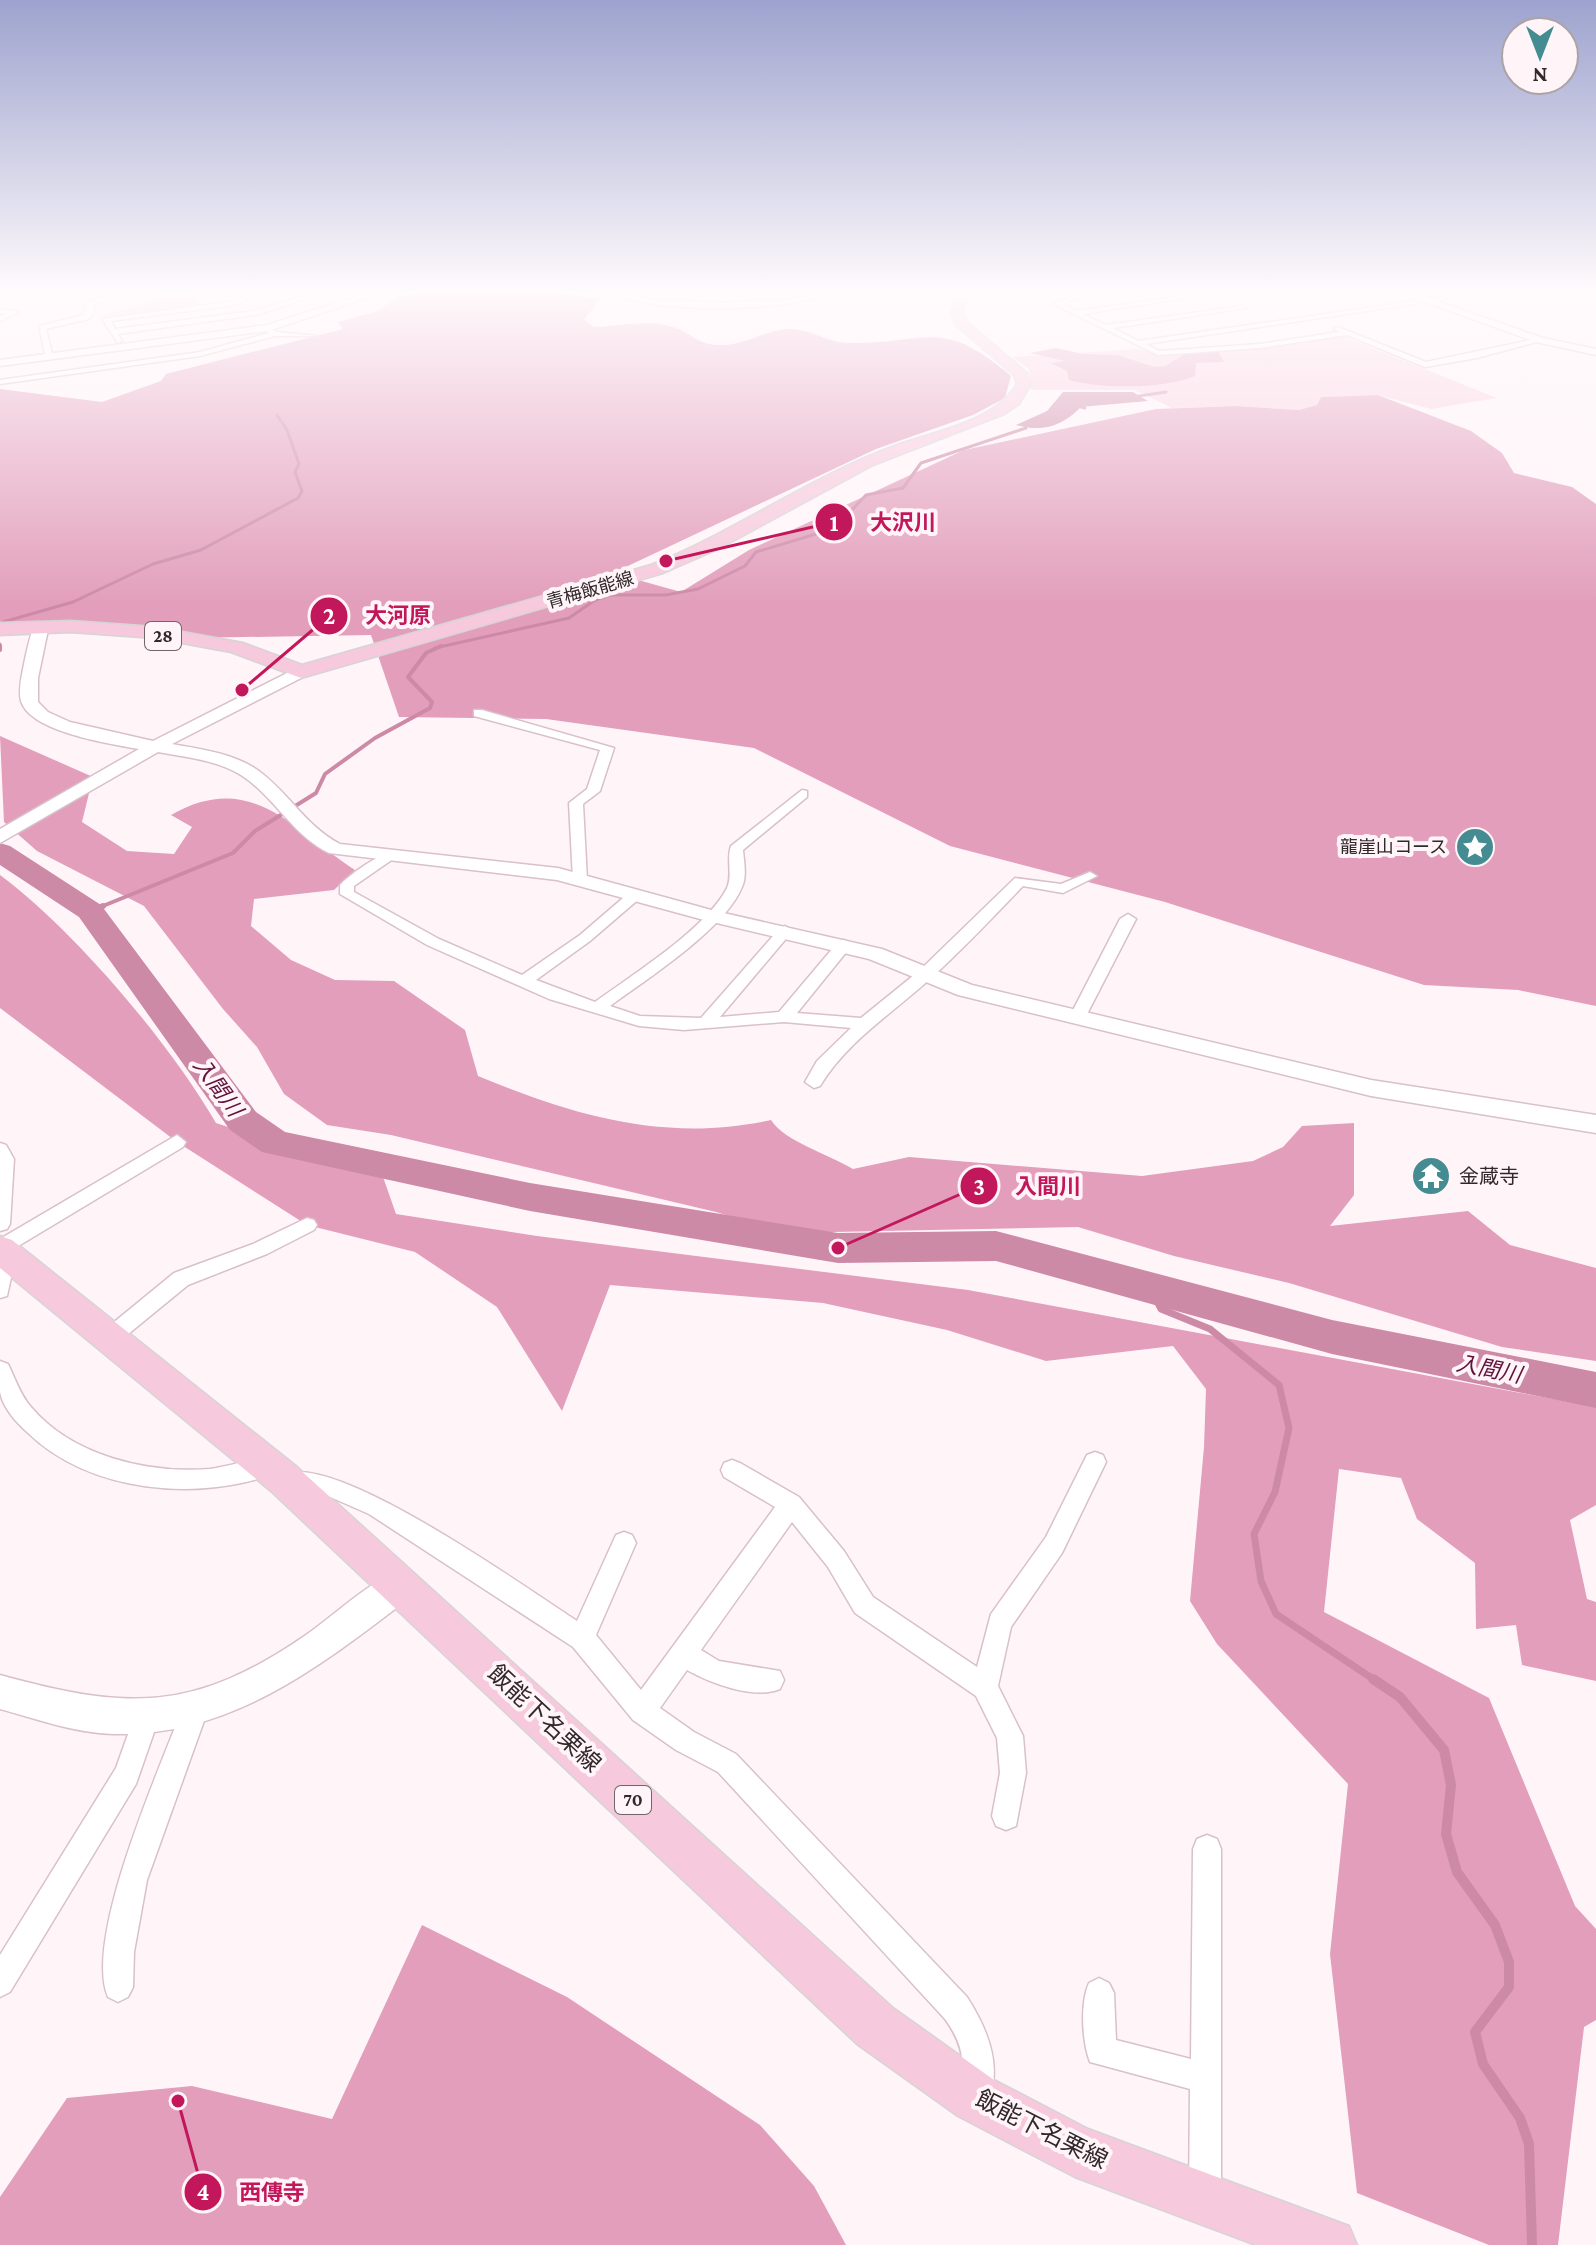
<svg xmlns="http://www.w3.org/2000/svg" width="1596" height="2245" viewBox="0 0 1596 2245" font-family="'Crimson Pro','Noto Sans JP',serif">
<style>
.green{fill:#f9cfdf}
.forest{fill:#e29ebb}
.water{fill:#cd8aa7}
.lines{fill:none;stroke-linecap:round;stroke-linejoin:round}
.stream-far4{stroke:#cd8aa7;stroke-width:3}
.stream-far3{stroke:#cd8aa7;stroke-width:4}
.stream-far2{stroke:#cd8aa7;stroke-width:6}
.stream-far1{stroke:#cd8aa7;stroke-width:7}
.stream{stroke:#cd8aa7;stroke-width:10}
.river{fill:#cd8aa7;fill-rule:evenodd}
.minor-casing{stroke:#d9c0ca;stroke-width:3}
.tertiary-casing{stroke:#d9c0ca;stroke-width:3}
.primary-casing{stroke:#d6d4d5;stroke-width:3}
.minor{fill:#fff;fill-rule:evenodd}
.tertiary{fill:#fff;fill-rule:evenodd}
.primary{fill:#f7c9dc;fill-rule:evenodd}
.labels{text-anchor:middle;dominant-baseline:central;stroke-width:8;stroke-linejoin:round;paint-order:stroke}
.far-street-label{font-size:18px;fill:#31282c;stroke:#fff5f8}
.shield{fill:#fff5f8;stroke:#6f6669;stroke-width:2}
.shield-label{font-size:18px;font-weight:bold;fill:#31282c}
.far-poi-label{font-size:18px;fill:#31282c;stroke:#fff5f8;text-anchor:end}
.poi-label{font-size:20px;fill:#31282c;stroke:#fff5f8;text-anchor:start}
.water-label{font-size:22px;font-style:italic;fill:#60113c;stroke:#fff5f8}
.near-street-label{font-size:24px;fill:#31282c;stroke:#fff5f8}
.leader{fill:none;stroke:#c2185b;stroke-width:3}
.callout-dot{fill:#c2185b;stroke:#fff5f8;stroke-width:3}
.mark-label{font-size:24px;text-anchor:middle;font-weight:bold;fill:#fff}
.callout-label{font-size:22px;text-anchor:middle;font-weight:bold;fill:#c2185b;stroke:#fff5f8;stroke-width:8;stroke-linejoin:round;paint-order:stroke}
</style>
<rect width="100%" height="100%" fill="#fff5f8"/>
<g class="green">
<polygon points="188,292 200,305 104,318 102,315"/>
<polygon points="1342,336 1497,398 1431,409 1378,395 1321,397 1317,405 1299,410 1236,406 1172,408 1135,390 1031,390 1029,369 1012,357 1139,349 1157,354 1262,348"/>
</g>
<g class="forest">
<path d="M425 292H554L600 299 584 320 594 327C618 326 650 319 673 327 693 333 697 346 723 345 745 345 766 330 788 329 809 328 826 342 847 343 927 345 939 315 1011 376L1005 398 973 415 876 449 613 573 681 592 749 550 964 450 1156 409 1236 406 1299 410 1317 405 1321 397 1378 395 1471 431 1502 453 1514 473 1572 487 1596 504V1006L1518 990 1424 985 1165 902 950 846 754 748 546 719 399 717 371 635 186 638 87 622 0 624V389L102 402 161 381 166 374 343 329 338 322 377 311 400 296Z"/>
<path d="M1056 348 1083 354 1118 355 1154 367 1165 366 1186 353 1218 351 1224 362 1196 363 1195 376C1164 389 1101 389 1069 380L1067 371 1051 363 1065 361 1030 353Z"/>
<path d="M0 736 93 777 82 822 127 851 174 854 192 827 171 815C252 769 293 830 355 870L334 890 254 899 251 926 291 960 335 980 394 981 465 1030 478 1076C574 1116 666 1143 771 1120 784 1141 828 1154 853 1169L909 1157 1142 1176 1253 1161 1283 1147 1302 1126 1354 1123V1195L1330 1226 1468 1211 1510 1245 1596 1268V1361L1502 1347 1289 1283 1174 1256 1078 1227 784 1233 716 1212 391 1135 327 1125 284 1094 257 1047 223 1009 144 906 37 851 4 822Z"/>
<path d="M0 875C75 931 169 1042 216 1123L383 1177 396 1214 537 1236 968 1290 1596 1407V1505L1570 1520 1587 1599 1596 1602V1681L1522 1665 1516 1625 1476 1629 1475 1563 1417 1519 1401 1478 1339 1469 1324 1612 1489 1698 1575 1906 1596 1929V2020L1584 2027 1558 2245H1489L1357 2193 1330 1954 1348 1784 1217 1644 1190 1601 1204 1447 1206 1389 1173 1346 1046 1361 947 1330 823 1303 610 1285 562 1411 497 1307 415 1252 307 1225 177 1142 0 1008Z"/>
<polygon points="422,1925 567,1997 760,2125 814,2186 846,2245 0,2245 0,2197 67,2098 192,2086 332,2119"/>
</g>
<path class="water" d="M1063 392H1133L1148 401 1081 407C1063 425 1044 433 1016 425L1047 411Z"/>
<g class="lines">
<g class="stream-far4">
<polyline points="1139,396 1166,392"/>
<polyline points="1081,407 1085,408"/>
<polyline points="0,634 3,622 73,602 153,564 201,550 298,498 302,491 295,472 299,464 287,430 277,415"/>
<polyline points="0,644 0,648"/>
<polyline points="435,648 569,618 595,600 611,595 666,595 698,589 745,566 756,552 816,534 828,521 850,512 866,495 903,488 921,463 1026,428"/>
</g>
<g class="stream-far3">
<polyline points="0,646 0,650"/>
<polyline points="98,908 233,853 255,831 316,793 325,774 375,738 430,708 432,702 408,677 426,653 441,646"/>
</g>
<polyline class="stream-far2" points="90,911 103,906"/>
<polyline class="stream-far1" points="1150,1288 1161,1309 1210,1329 1279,1385 1289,1428 1275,1492 1254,1534 1261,1581 1276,1614 1376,1681"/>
<polyline class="stream" points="1373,1679 1400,1697 1444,1750 1451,1785 1446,1834 1457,1872 1495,1925 1509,1962 1509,1987 1475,2032 1483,2064 1520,2118 1529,2144 1532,2245"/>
<polygon class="river" points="0,843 10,846 101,905 256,1112 285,1132 530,1183 838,1233 996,1231 1332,1320 1596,1372 1596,1408 1332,1354 996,1261 838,1263 530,1211 262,1152 230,1130 79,917 0,865"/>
<defs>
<g id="minor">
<polygon points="108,292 114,292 112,298 93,305 94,313 89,319 46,329 53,357 46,359 39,326 83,315 86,302 107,296"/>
<polygon points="255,292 264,292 235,305 111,321 115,329 254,311 319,292 329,292 255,315 118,334 122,341 118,343 102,319 234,301"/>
<path d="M608 292 655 300 720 303 785 300 833 292C794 313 646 314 608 292Z"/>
<polygon points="1083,292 1085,295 1063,304 1076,311 1210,292 1213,294 1083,314 1106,325 1242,306 1246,308 1113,328 1138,341 1477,292 1494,292 1146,344 1159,351 1260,344 1339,332 1334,329 1338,327 1426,362 1540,338 1544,340 1477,358 1425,367 1347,335 1260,348 1158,355 1053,304"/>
<polygon points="0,309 19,312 0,321 0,316 6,314 0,313"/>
<polygon points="267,326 277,332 317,336 275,336 200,356 0,384 0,380 200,352 269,333 263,328"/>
<polygon points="474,710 482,710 614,748 600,791 583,804 587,880 585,883 580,884 573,880 569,803 587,789 600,750 474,716"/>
<path d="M802 790 807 791V797L743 850C744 862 747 876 742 887 725 929 647 979 610 1006L640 1016 701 1018 780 928 785 926 793 931 790 934 720 1017 779 1012 838 942 844 940 852 945 797 1013 861 1018 919 971 1015 878 1061 884 1090 872 1097 876 1063 893 1023 886C993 917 963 949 931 978 893 1013 847 1041 820 1086L814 1088 805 1082 817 1061 851 1028 784 1022 684 1030 639 1026 549 999 427 945 340 894V885C349 875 381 852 393 853V859L354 886V892L439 939 522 975 580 935 630 892H640V898L590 941 536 980 595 1002C632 975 707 928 727 888 733 875 726 859 731 846Z"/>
<polygon points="1128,914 1136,919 1086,1016 1078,1021 1072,1020 1070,1016 1120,919"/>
<polygon points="177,1135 186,1142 183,1147 0,1257 0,1239"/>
<polygon points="0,1143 6,1145 14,1159 10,1224 7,1229 0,1231"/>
<polygon points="307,1218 314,1220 317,1225 314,1230 267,1254 188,1285 116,1344 109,1347 102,1344 99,1338 102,1332 174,1273 253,1244"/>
<polygon points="15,1253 22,1256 25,1261 12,1273 7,1296 0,1298 0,1260"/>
<path d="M0 1361 8 1364C15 1378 20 1395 31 1407 72 1456 148 1474 210 1469 227 1467 264 1455 276 1459L279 1466 276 1473C198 1502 89 1493 27 1432 16 1422 3 1408 0 1392 0 1382 0 1371 0 1361Z"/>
<path d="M1095 1452 1103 1455 1106 1462 1062 1553 1011 1627 998 1686 1023 1736 1026 1773 1016 1826 1006 1830 996 1826 992 1816 1000 1773 997 1738 976 1696 855 1613 828 1567 792 1522 701 1650 719 1661 780 1671 784 1680 780 1689C754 1700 710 1683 687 1670L660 1708 694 1732 736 1754 967 1997C987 2028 1003 2066 988 2102L977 2106 966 2102C961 2090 963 2082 963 2069 963 2049 956 2034 945 2019L718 1772 676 1750 633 1720 573 1647 369 1514 328 1496 286 1488 283 1481 286 1474C339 1454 526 1588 577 1621L616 1535 624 1532 632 1535 636 1543 596 1635 641 1690 775 1507 724 1477 721 1470 724 1463 732 1460 740 1463 799 1497 844 1551 873 1597 977 1667 991 1614 1046 1537 1087 1455Z"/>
<path d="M196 1694 205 1698 209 1707 147 1880 134 1952 133 1987 128 1997 118 2002 108 1997C83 1939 160 1768 183 1707L187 1698Z"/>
<polygon points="147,1702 156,1706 160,1715 136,1784 10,1992 0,1997 0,1955 116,1768 138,1706"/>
<path d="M1207 1835 1217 1839 1221 1849V2197L1216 2208 1205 2213 1194 2208 1189 2197 1190 2089 1090 2062C1082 2041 1080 2003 1089 1983L1099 1978 1109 1983 1114 1993 1116 2040 1191 2059 1193 1849 1197 1839Z"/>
</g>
<g id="tertiary">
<polygon points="370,292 384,292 268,331 0,366 0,360 267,325"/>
<polygon points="1398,292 1411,292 1543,338 1596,349 1596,355 1536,342"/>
<path d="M36 622 49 625 38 678V702L48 712 70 722 153 741 295 669H307V675L172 744C200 749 232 753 256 769 288 791 305 826 340 844L558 868 715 911 882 949 972 985 1371 1080 1596 1115V1133L1371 1096 958 995 869 959 704 920 557 880 329 853C292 835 275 797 241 775 217 760 185 757 158 752L0 843V829L139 749C111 744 30 732 21 701 18 690 22 675 24 664 27 650 30 634 36 622Z"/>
<path d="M401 1570 412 1574 417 1585 412 1596C323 1664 232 1737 113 1734 75 1733 37 1719 0 1709V1675C127 1710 193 1713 306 1635 336 1614 367 1583 401 1570Z"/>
</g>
<g id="primary">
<path d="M957 292H969L963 312 967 322 1027 373 1031 384 1019 404 1004 414 873 465 718 549 663 573 301 678 231 652 155 638 71 632 0 635V623L71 621 155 627 243 643 302 665 651 565C737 531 812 475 900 444 938 431 995 421 1017 384L1014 375 955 324 951 312Z"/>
<polygon points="0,1236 12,1240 297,1467 893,2008 994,2080 1088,2129 1349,2226 1357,2245 1256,2245 1075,2177 958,2116 857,2044 271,1491 0,1268"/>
</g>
</defs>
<use href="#minor" class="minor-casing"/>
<use href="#tertiary" class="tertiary-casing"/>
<use href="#primary" class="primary-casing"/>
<use href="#minor" class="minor"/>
<use href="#tertiary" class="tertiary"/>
<use href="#primary" class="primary"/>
</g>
<linearGradient id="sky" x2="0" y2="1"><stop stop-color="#9da3ce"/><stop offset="0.48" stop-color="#fffafc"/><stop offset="1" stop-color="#fffafc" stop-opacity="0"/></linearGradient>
<rect width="1596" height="606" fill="url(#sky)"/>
<defs>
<symbol id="sight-disc" viewBox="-11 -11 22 22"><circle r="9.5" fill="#458c92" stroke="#fff5f8"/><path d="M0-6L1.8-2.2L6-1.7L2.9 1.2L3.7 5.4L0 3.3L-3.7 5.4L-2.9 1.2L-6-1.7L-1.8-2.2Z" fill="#fff"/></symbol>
<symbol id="temple-disc" viewBox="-11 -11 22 22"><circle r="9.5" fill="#458c92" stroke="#fff5f8"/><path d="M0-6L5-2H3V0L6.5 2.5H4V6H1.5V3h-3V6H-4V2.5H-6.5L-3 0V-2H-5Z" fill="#fff"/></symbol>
</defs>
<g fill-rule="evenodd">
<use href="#sight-disc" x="1453" y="825" width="44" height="44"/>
<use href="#temple-disc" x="1409" y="1154" width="44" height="44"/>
</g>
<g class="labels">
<g class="far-street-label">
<text transform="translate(590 590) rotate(-16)">青梅飯能線</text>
</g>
<g class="shield">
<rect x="145" y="622" width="36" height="28" rx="6"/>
<rect x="615" y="1786" width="36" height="28" rx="6"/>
</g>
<g class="shield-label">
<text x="163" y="636">28</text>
<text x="633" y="1800">70</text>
</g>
<g class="far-poi-label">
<text x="1447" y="847">龍崖山コース</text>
</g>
<g class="poi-label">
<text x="1459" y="1176">金蔵寺</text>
</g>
<g class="water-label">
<text transform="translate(218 1087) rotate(54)">入間川</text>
<text transform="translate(1489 1369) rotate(11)">入間川</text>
</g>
<g class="near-street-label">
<text transform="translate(545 1718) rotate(43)">飯能下名栗線</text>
<text transform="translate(1042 2129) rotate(27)">飯能下名栗線</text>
</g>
</g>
<path class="leader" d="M666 561L834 522M242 690L329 616M838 1248L979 1186M178 2101L203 2192"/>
<g class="callout-dot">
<circle cx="666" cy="561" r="8"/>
<circle cx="242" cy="690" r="8"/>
<circle cx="838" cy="1248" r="8"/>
<circle cx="178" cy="2101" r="8"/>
<circle cx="834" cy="522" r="20"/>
<circle cx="329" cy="616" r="20"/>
<circle cx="979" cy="1186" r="20"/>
<circle cx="203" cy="2192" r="20"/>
</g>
<g class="mark-label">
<text x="834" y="531">1</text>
<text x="329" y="624">2</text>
<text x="979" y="1195">3</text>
<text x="203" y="2200">4</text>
</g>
<g class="callout-label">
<text x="903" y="530">大沢川</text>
<text x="398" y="623">大河原</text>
<text x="1048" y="1194">入間川</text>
<text x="272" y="2200">西傳寺</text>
</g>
<g transform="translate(1540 56) rotate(180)"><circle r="38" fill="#fff5f8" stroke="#ada3a6" stroke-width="2"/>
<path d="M0-6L14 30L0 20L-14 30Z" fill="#458c92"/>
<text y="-12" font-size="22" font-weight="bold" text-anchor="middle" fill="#31282c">N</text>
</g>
</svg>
